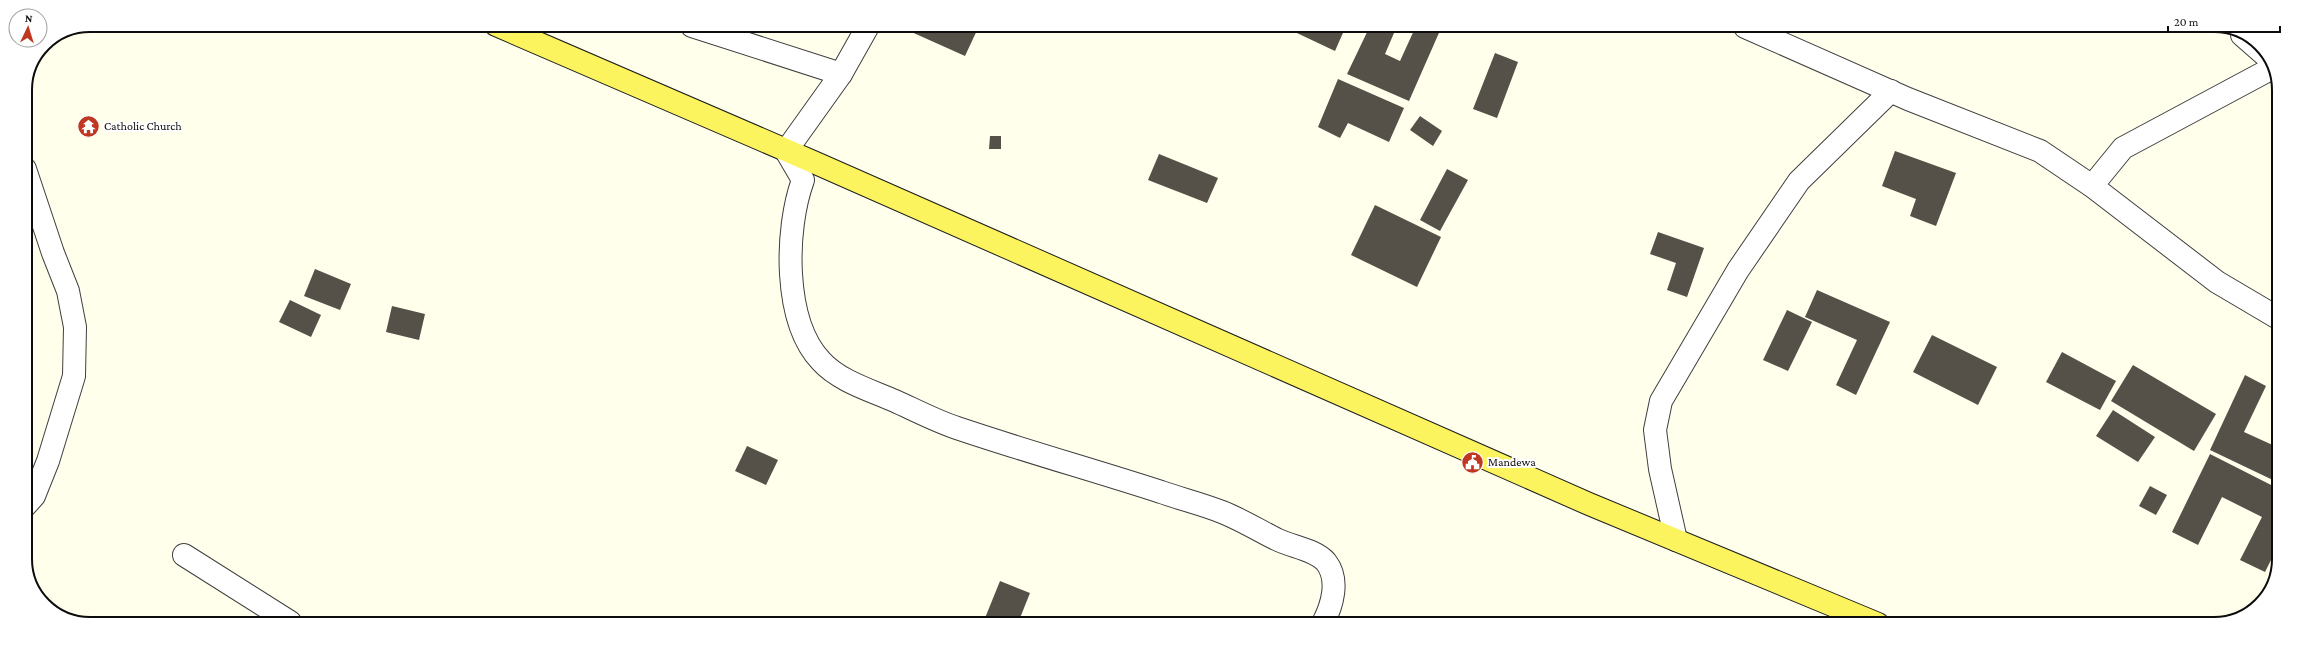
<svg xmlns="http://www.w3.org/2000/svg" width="2304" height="649" viewBox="0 0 2304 649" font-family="'Crimson Pro',serif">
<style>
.building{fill:#555048}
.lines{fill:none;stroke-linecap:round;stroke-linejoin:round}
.minor-casing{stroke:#3f3f3f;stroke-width:24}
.major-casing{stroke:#1d1d1d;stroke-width:24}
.minor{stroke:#fff;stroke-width:22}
.major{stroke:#fcf45e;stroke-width:22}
.labels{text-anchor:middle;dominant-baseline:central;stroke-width:4;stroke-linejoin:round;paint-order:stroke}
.poi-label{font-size:12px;fill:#0c0c0c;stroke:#fff;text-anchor:start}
.rim{fill:none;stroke:#0c0c0c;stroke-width:2}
</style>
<rect width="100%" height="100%" fill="#ffffec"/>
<g class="building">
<polygon points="898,26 979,26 965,56"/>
<polygon points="1282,26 1346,26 1335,51"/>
<polygon points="1370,26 1397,26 1385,54 1400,61 1416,26 1442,26 1409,101 1347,74"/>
<polygon points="1495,53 1518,62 1497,118 1473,109"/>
<polygon points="1338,79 1404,108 1389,142 1348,123 1340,138 1318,127"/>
<polygon points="1420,116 1442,131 1433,146 1410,130"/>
<polygon points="990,136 1001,136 1001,149 989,149"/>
<polygon points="1895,151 1956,173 1936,226 1910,216 1916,199 1882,186"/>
<polygon points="1159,154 1218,178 1207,203 1148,180"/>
<polygon points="1447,169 1468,180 1440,231 1420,220"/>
<polygon points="1375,205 1441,237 1417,287 1351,255"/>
<polygon points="1658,232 1704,248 1687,297 1667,290 1676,263 1650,254"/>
<polygon points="315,269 351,284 340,310 304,296"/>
<polygon points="1817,290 1890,322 1856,395 1836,385 1857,340 1805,317"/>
<polygon points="290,300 321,315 311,337 279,322"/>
<polygon points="392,306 425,314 419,340 386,332"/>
<polygon points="1787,310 1812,322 1788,371 1763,360"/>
<polygon points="1932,335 1997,367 1978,405 1913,372"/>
<polygon points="2062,352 2116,381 2100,410 2046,382"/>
<polygon points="2133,365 2216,414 2194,451 2111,401"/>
<polygon points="2245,375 2266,386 2244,432 2277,447 2277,482 2210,450"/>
<polygon points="2113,410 2155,437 2138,462 2096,436"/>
<polygon points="747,446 778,460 766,485 735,471"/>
<polygon points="2210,454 2277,488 2277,548 2265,572 2240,560 2262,517 2222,497 2198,545 2172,532"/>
<polygon points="2150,486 2167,495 2156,515 2139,506"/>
<polygon points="1000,581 1030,593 1018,623 983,623"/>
</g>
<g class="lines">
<defs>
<g id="minor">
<polyline points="692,26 841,74"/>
<path d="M868 26 841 74 786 151 803 180C785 229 783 321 821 361 839 381 870 390 895 401 915 410 936 421 957 428 1025 451 1093 470 1161 492 1181 499 1202 504 1222 512 1240 519 1258 530 1276 539 1291 547 1315 549 1326 562 1340 580 1332 606 1323 623"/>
<polyline points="1745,27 1908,99 2040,151 2092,186 2217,282 2278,318"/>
<polyline points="2242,35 2266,56"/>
<polyline points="25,169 53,253 68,291 75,327 74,376 48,461 34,496 25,506"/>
<polyline points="2092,186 2123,148 2265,72 2272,70"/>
<polyline points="1676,540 1660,469 1655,430 1661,401 1738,270 1799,181 1891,91"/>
<polyline points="184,555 290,622"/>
</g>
<polyline id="major" points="496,25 818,164 1589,504 1878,624"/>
</defs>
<use href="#minor" class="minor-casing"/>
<use href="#major" class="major-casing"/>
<use href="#minor" class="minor"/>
<use href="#major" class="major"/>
</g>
<defs>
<symbol id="temple-disc" viewBox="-11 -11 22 22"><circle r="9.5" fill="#c03721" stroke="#fff"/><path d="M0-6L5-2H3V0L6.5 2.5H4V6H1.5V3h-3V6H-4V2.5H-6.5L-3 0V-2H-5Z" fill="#fff"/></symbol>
<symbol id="civic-disc" viewBox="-11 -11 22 22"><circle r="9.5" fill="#c03721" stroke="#fff"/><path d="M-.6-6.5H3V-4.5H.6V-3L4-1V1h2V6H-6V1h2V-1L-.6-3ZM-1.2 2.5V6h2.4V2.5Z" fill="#fff"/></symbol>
</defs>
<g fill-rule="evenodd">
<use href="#temple-disc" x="76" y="114" width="25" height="25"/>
<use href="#civic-disc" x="1460" y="450" width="25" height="25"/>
</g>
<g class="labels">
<g class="poi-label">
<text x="104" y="126">Catholic Church</text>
<text x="1488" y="462">Mandewa</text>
</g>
</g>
<path d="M0 0H2304V649H0ZM90 32H2214A58 58 0 0 1 2272 90V559A58 58 0 0 1 2214 617H90A58 58 0 0 1 32 559V90A58 58 0 0 1 90 32Z" fill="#fff" fill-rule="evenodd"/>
<path class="rim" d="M90 32H2214A58 58 0 0 1 2272 90V559A58 58 0 0 1 2214 617H90A58 58 0 0 1 32 559V90A58 58 0 0 1 90 32Z"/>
<g transform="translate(28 28) rotate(4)"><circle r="19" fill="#ffffff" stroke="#9e9e9e"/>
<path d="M0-3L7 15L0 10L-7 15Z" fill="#c03721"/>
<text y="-6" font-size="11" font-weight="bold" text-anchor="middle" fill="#0c0c0c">N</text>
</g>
<path d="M2168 26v6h112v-6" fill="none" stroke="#0c0c0c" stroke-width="2"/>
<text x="2174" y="26" font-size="12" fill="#0c0c0c" stroke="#ffffff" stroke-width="3" paint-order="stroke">20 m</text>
</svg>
